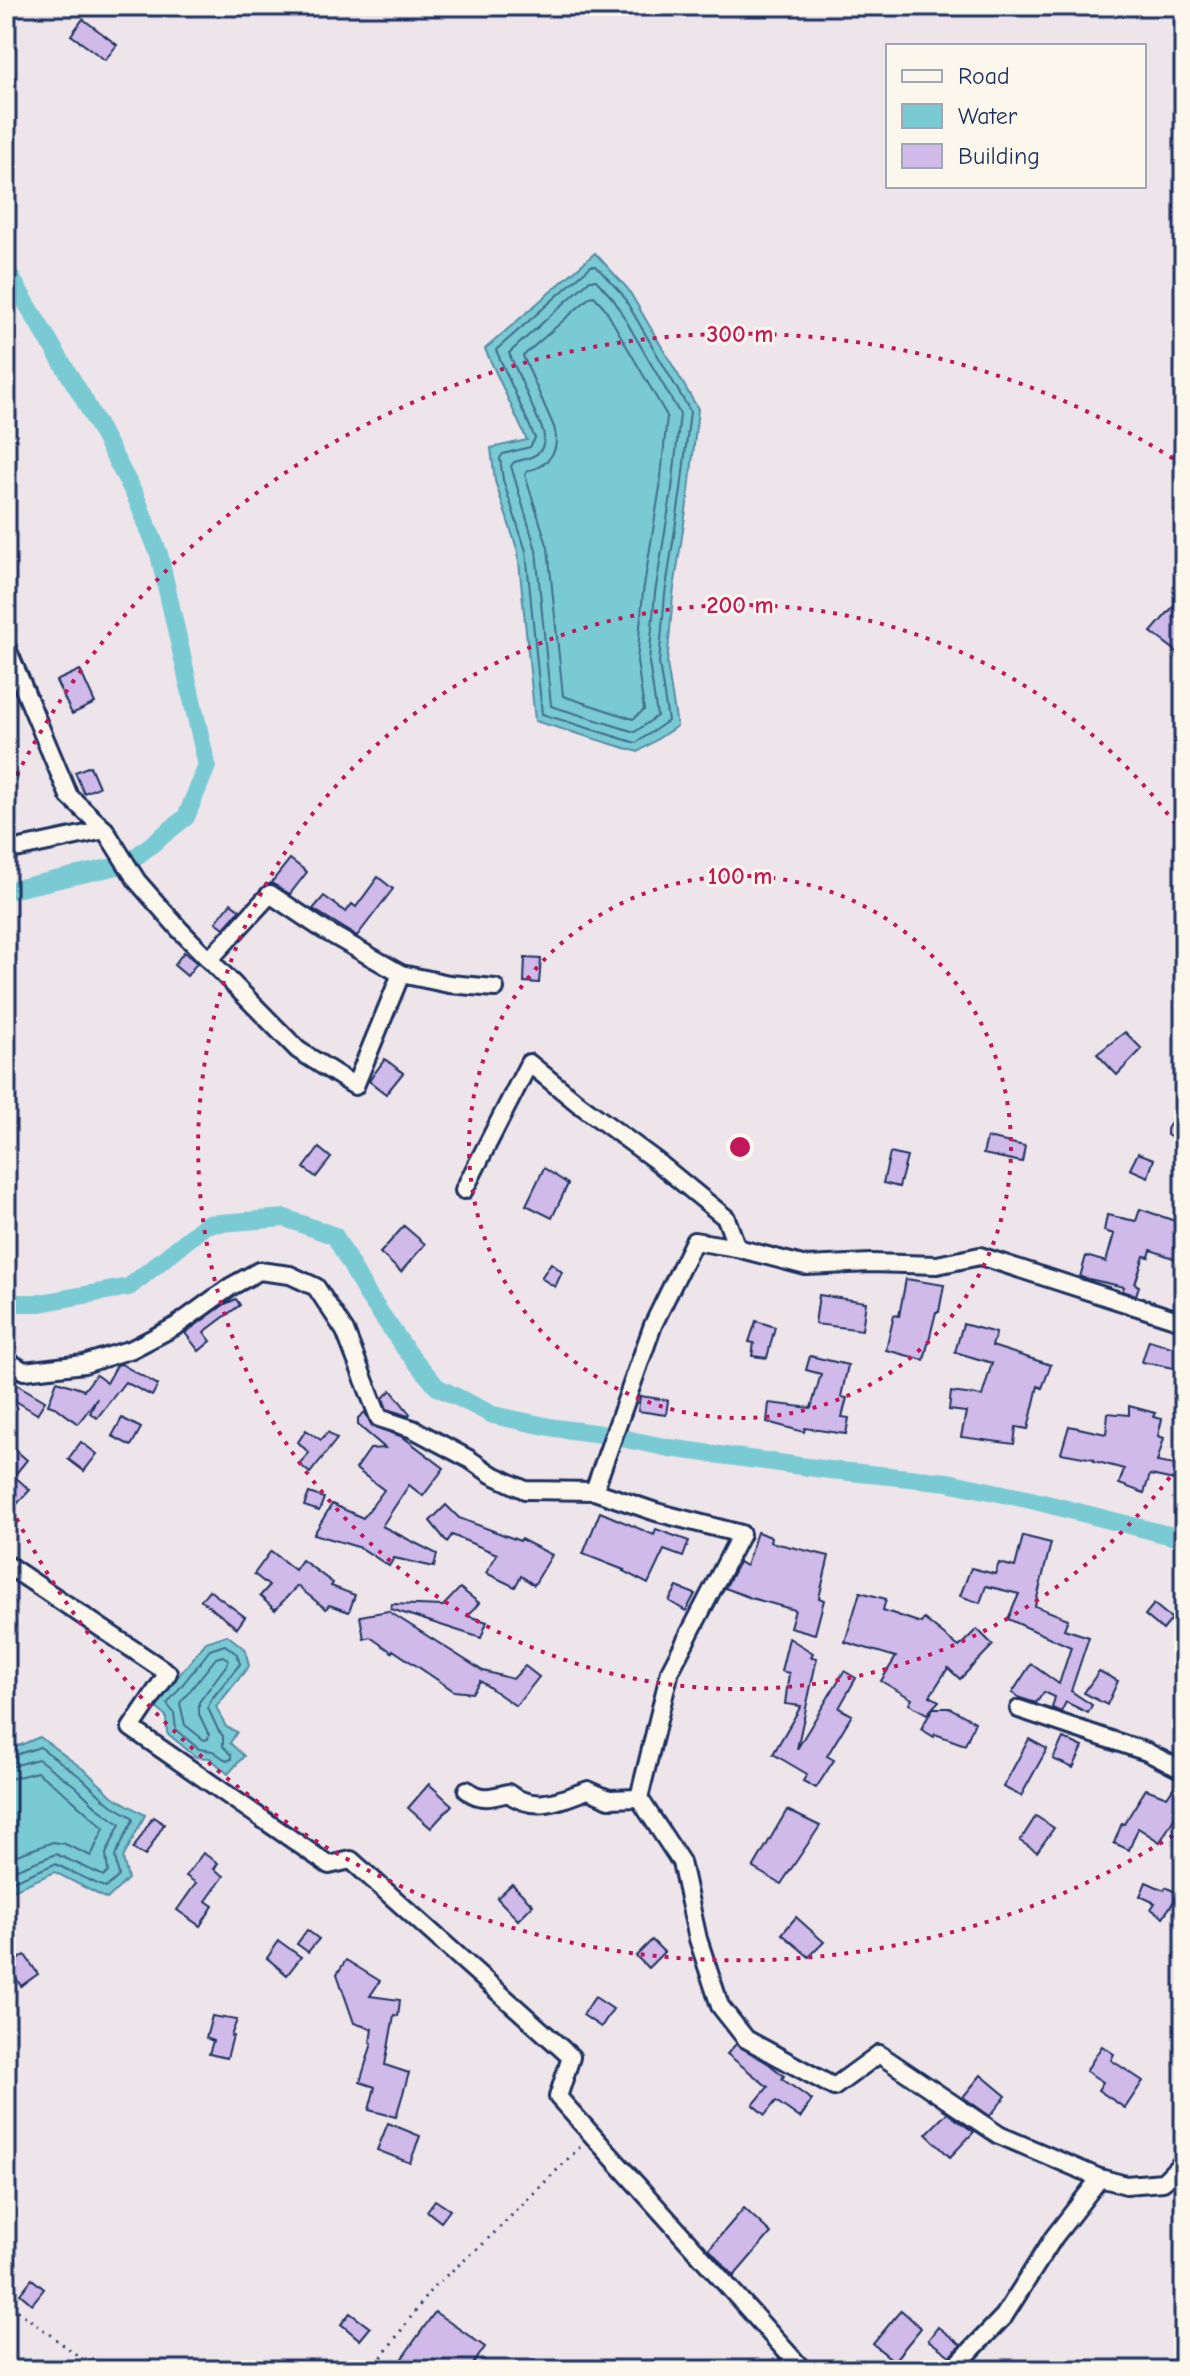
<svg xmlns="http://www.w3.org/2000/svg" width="1190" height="2376" viewBox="0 0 1190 2376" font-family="'Comic Neue',sans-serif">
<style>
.water{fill:#7acad4;stroke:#548ca5;stroke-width:2}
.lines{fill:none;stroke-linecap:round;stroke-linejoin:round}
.shore{stroke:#416d8d;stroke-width:2}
.canal{stroke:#7acad4;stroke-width:18}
.building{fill:#cfbaea;stroke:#1b2f5e;stroke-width:2}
.minor-casing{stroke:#1b2f5e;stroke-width:22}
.path{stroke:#1b2f5e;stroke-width:3;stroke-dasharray:2 6;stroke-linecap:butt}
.minor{stroke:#fbf7ec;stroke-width:16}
.ring{fill:none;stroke:#c2185b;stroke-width:4;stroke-dasharray:4 8}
.centre{fill:#c2185b;stroke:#fbf7ec;stroke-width:4}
.ring-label{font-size:24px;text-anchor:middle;font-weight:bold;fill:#c2185b;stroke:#fbf7ec;stroke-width:6;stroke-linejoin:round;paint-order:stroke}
</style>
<rect width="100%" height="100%" fill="#eee5eb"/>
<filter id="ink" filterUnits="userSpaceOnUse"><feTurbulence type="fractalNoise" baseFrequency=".0125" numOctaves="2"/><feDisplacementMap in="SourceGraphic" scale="16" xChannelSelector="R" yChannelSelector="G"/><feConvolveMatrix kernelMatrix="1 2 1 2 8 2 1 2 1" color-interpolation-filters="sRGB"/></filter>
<g filter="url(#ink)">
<g class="water">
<polygon points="595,253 628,289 698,409 689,491 673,595 667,664 677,726 638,752 535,721 518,552 495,481 491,448 527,440 485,349"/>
<polygon points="227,1635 245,1649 249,1666 216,1707 226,1727 237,1732 230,1743 244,1756 228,1774 210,1758 196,1757 167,1733 166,1716 154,1706 206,1642"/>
<polygon points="40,1737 87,1772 112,1796 145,1815 123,1858 128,1879 107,1899 55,1872 13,1890 6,1888 6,1751"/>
</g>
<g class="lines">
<g class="shore">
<polygon points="591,266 596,266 622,294 690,411 681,490 665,594 659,663 668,721 636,743 542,714 526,551 503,480 500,458 503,454 530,447 535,438 496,350"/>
<path d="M590 280H596L614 300 680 414 672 489 655 593 649 662 657 716 635 732 551 706 536 550 511 466 514 462C532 458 548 454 543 431L509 353Z"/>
<path d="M594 296 604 307 667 416 660 487 643 592 637 661 644 710 633 719 563 696 548 548 525 475 527 471C549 466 561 450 554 427L523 356 590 297Z"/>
<polygon points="225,1645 237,1654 240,1664 210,1701 208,1708 218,1730 223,1736 223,1746 231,1755 231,1759 227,1761 213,1751 199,1749 176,1730 174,1713 167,1704 210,1650"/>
<polygon points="223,1656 228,1659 228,1663 199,1702 199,1714 209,1735 208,1739 204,1740 185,1725 180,1703 216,1658"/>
<polyline points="6,1758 40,1747 82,1778 107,1802 132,1817 133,1820 115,1856 119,1876 106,1888 55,1864 13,1881 6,1881"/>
<polyline points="6,1768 38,1759 75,1786 100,1810 120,1824 106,1854 108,1872 104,1876 56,1854 12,1871 6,1871"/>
<polyline points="6,1780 37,1772 67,1795 104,1828 91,1856 65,1844 53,1842 6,1859"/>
</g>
<g class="canal">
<polyline points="6,269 82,396 135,495 159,554 207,766 186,817 127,864 6,891"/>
<polyline points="6,1303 40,1303 129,1287 207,1224 285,1218 335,1236 365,1291 406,1350 437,1387 493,1415 555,1428 602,1434 669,1448 830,1470 948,1482 1031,1500 1184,1539"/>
</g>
</g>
<g class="building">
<polygon points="83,19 117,45 105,60 71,35"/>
<polygon points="1184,594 1184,657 1151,632"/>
<polygon points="80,670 95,703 72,714 56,681"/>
<polygon points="90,766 99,787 84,793 75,772"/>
<polygon points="290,859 307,872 290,894 271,883"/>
<polygon points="378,877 393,889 357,936 313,909 324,896 346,912 352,904 356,907"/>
<polygon points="231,903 240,910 224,928 216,922"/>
<polygon points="184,952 197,963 187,976 174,965"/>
<polygon points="525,958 541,959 539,983 524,982"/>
<polygon points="1125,1032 1142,1049 1117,1075 1097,1054"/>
<polygon points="385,1059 403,1073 386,1094 369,1081"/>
<polygon points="1184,1102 1184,1145 1167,1135 1167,1129"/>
<polygon points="987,1138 1025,1146 1022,1162 983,1154"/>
<polygon points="319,1148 331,1158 316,1177 304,1168"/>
<polygon points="890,1153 907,1157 899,1187 883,1183"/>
<polygon points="1138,1153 1154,1159 1148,1177 1130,1169"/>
<polygon points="544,1168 568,1184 552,1218 526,1205"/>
<polygon points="1140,1209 1184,1224 1184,1262 1151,1250 1149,1257 1144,1256 1135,1284 1139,1286 1136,1295 1122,1291 1124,1287 1080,1277 1086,1256 1106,1262 1114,1234 1104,1231 1107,1215 1136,1221"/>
<polygon points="404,1226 425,1244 401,1272 380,1253"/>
<polygon points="551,1263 562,1272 555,1287 541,1278"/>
<polygon points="906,1279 944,1285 939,1312 936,1312 924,1360 886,1350 894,1315 899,1316"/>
<polygon points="819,1295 866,1302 862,1330 815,1324"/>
<polygon points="236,1299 240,1305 204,1332 211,1341 199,1351 185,1333 225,1304"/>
<polygon points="756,1321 775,1327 767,1358 752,1356 754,1343 749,1342"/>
<polygon points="963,1324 996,1333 992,1346 1051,1365 1042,1388 1038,1386 1028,1429 1016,1427 1014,1444 961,1437 966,1412 949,1410 951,1392 982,1396 992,1363 955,1352"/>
<polygon points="1149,1340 1184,1351 1184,1370 1142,1362"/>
<polygon points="810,1356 848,1365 841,1397 847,1398 842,1417 849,1418 846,1434 805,1428 804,1432 767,1422 769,1403 811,1408 821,1374 806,1370"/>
<polygon points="121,1364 158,1385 152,1396 125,1382 97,1418 90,1413 97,1398 78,1424 57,1408 48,1405 57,1381 84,1390 96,1375 107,1383 117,1365"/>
<polygon points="6,1378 45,1401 37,1414 6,1395"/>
<polygon points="391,1390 410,1414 408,1416 387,1409 383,1398"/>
<polygon points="640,1396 668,1400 666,1415 638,1411"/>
<polygon points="1129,1406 1155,1413 1153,1417 1162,1419 1158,1436 1164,1438 1157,1462 1182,1466 1179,1481 1150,1475 1144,1493 1119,1484 1124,1469 1094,1461 1094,1459 1061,1453 1069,1426 1106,1434 1108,1413 1129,1415"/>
<polygon points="365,1412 372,1426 403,1437 444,1468 423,1496 409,1485 382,1526 437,1554 434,1567 394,1558 389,1566 361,1548 314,1534 332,1504 363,1518 384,1490 356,1469 370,1449 385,1448 358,1425 358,1418"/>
<polygon points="122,1418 141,1428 131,1446 112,1436"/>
<polygon points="306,1430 321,1440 328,1432 337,1439 310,1473 299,1464 309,1453 298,1442"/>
<polygon points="6,1442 27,1460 14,1476 30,1490 14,1507 6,1499"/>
<polygon points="81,1442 97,1454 84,1471 68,1459"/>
<polygon points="309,1493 324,1498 319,1511 304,1506"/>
<polygon points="446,1505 459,1518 520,1541 521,1539 552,1555 534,1585 521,1576 515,1587 486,1573 497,1554 452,1535 447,1542 430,1521"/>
<polygon points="600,1512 654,1535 656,1529 689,1541 683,1557 664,1550 648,1584 623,1571 624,1570 583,1554"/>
<polygon points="757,1532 771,1537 770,1542 829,1556 819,1598 824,1600 815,1634 790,1627 795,1610 751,1598 725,1588 739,1562 746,1566"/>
<polygon points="1023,1536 1051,1543 1035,1606 1068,1619 1064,1629 1089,1637 1071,1691 1092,1705 1088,1713 1066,1702 1061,1712 1052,1708 1055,1697 1044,1692 1036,1703 1020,1698 1012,1693 1031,1664 1059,1684 1071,1647 1008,1619 1019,1594 986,1586 980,1603 960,1596 971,1568 995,1574 999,1563 1015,1567"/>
<polygon points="271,1551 295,1570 302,1560 333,1583 331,1586 355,1595 349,1612 329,1605 326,1609 297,1586 275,1610 260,1596 269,1586 254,1574"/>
<polygon points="677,1587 695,1594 686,1611 669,1601"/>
<polygon points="460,1588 479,1603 468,1616 487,1622 481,1638 391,1609 392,1604 443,1606"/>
<polygon points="209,1590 245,1617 237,1628 201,1600"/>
<polygon points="860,1592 886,1599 883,1610 921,1623 924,1619 959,1647 977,1629 993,1645 960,1679 948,1668 930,1696 939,1701 927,1714 909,1704 912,1699 881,1681 896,1657 845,1642"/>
<polygon points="1154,1604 1172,1619 1163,1630 1145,1615"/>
<polygon points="388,1611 483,1671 513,1679 525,1666 539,1677 516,1706 480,1681 472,1693 454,1691 393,1650 392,1652 370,1637 364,1639 360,1616"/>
<polygon points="789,1638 813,1653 811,1657 817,1658 797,1749 844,1671 856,1678 839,1708 852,1715 827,1756 834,1760 816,1788 803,1781 807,1774 773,1754 801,1706 785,1704 789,1673 781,1671"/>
<polygon points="1099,1671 1118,1681 1107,1705 1084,1693"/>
<polygon points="933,1708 950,1708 975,1722 965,1745 935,1734 934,1737 921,1729"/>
<polygon points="1063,1738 1083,1747 1073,1768 1053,1759"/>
<polygon points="1029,1739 1047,1749 1021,1796 1003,1787"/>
<polygon points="1178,1781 1184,1782 1184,1802 1160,1842 1138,1828 1129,1850 1114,1843 1122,1823 1124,1824 1146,1789 1167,1797"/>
<polygon points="429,1784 452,1805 431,1828 408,1808"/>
<polygon points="787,1810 820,1826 781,1884 753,1868"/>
<polygon points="1036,1816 1054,1828 1037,1852 1020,1841"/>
<polygon points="153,1817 164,1824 145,1856 133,1849"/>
<polygon points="203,1853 218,1863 214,1869 224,1876 206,1901 213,1906 200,1926 177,1910 196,1883 186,1876"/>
<polygon points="1146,1882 1164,1890 1166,1887 1179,1894 1163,1917 1151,1909 1155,1903 1140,1896"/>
<polygon points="512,1884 533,1905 518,1920 497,1898"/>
<polygon points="796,1917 824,1942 809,1957 782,1934"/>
<polygon points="307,1930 319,1939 308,1952 297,1944"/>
<polygon points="652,1940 664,1952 648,1968 636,1956"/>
<polygon points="279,1941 301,1957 287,1975 267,1958"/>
<polygon points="25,1955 38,1974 21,1986 8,1966"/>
<polygon points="346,1960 380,1981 370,1996 400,2000 398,2016 394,2015 385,2065 409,2073 396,2117 369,2110 375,2087 360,2082 372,2043 370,2042 372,2029 354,2023 337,1974"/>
<polygon points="595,1997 613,2009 601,2027 583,2015"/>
<polygon points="212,2016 237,2020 231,2036 233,2036 227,2058 209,2054 213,2041 206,2038"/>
<polygon points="736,2044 769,2064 784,2076 782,2079 812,2100 800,2118 776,2101 765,2115 753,2105 768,2087 727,2054"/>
<polygon points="1102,2046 1114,2054 1111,2060 1143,2081 1125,2108 1098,2090 1103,2082 1086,2071"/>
<polygon points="981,2075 1006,2096 990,2116 963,2097"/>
<polygon points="947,2113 974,2132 950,2157 926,2134"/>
<polygon points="388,2123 420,2136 410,2163 377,2150"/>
<polygon points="435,2200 450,2210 441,2222 427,2211"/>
<polygon points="744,2208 771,2233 734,2276 709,2249"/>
<polygon points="32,2279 44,2289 32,2304 20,2294"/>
<polygon points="901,2310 921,2328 894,2361 873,2344"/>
<polygon points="435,2312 485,2347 469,2370 412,2370 400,2361"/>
<polygon points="350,2313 370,2328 360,2340 341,2324"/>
<polygon points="938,2327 961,2345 950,2356 928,2340"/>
</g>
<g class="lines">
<defs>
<g id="minor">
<polyline points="6,646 69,796 105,830 137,881 180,930 298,1050 355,1086 401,974"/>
<polyline points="6,851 105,830"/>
<polyline points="209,960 270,894 324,930 401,974 449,984 495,988"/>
<polyline points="464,1190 529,1063 579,1104 655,1160 726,1218 737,1248 694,1241 653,1325 594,1491 656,1512 741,1534 670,1671 639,1798 681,1862 698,1939 720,2006 746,2039 834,2087 879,2054 999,2135 1100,2178"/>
<polyline points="737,1248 806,1266 871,1263 937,1265 980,1256 1184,1322"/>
<polyline points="6,1360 24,1371 84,1364 132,1349 176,1326 230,1287 259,1271 290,1275 316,1287 345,1331 379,1418 413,1429 469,1459 491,1474 525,1490 594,1491"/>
<polyline points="6,1564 168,1673 131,1728 329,1865 351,1860 571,2057 558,2097 803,2370"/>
<polyline points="1019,1709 1147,1752 1184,1771"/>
<path d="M467 1790C480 1801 493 1797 508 1793 535 1813 560 1800 588 1790L609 1799 639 1798"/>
<polyline points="952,2370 1004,2316 1054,2237 1100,2178 1126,2185 1163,2182 1184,2161"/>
</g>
</defs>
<use href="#minor" class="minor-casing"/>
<g class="path">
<polyline points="6,2299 13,2307 97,2370"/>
<polyline points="372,2370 433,2287 482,2245 581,2146"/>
</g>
<use href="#minor" class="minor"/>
</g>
</g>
<g class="ring">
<circle cx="740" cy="1147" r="271"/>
<path d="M1184 1458A542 542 0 1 1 1184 836"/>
<path d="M1183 1829A813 813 0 0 1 6 1497M6 797A813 813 0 0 1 1183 465"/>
</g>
<circle cx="740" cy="1147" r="12" class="centre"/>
<g class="ring-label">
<text x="740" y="342">300 m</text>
<text x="740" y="613">200 m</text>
<text x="740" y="884">100 m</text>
</g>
<rect width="1190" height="2376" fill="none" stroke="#fbf7ec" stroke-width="32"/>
<rect x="16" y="16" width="1158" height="2344" fill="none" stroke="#1b2f5e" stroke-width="3" filter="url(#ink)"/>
<rect x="886" y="44" width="260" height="144" fill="#fbf7ec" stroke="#a1a7b3" stroke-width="2"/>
<rect x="902" y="70" width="40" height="12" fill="#fbf7ec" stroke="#a1a7b3" stroke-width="2"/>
<text x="958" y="84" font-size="24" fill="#1b2f5e">Road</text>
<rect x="902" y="104" width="40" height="24" fill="#7acad4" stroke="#a1a7b3" stroke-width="2"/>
<text x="958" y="124" font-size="24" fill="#1b2f5e">Water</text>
<rect x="902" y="144" width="40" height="24" fill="#cfbaea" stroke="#a1a7b3" stroke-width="2"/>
<text x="958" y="164" font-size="24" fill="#1b2f5e">Building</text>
</svg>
